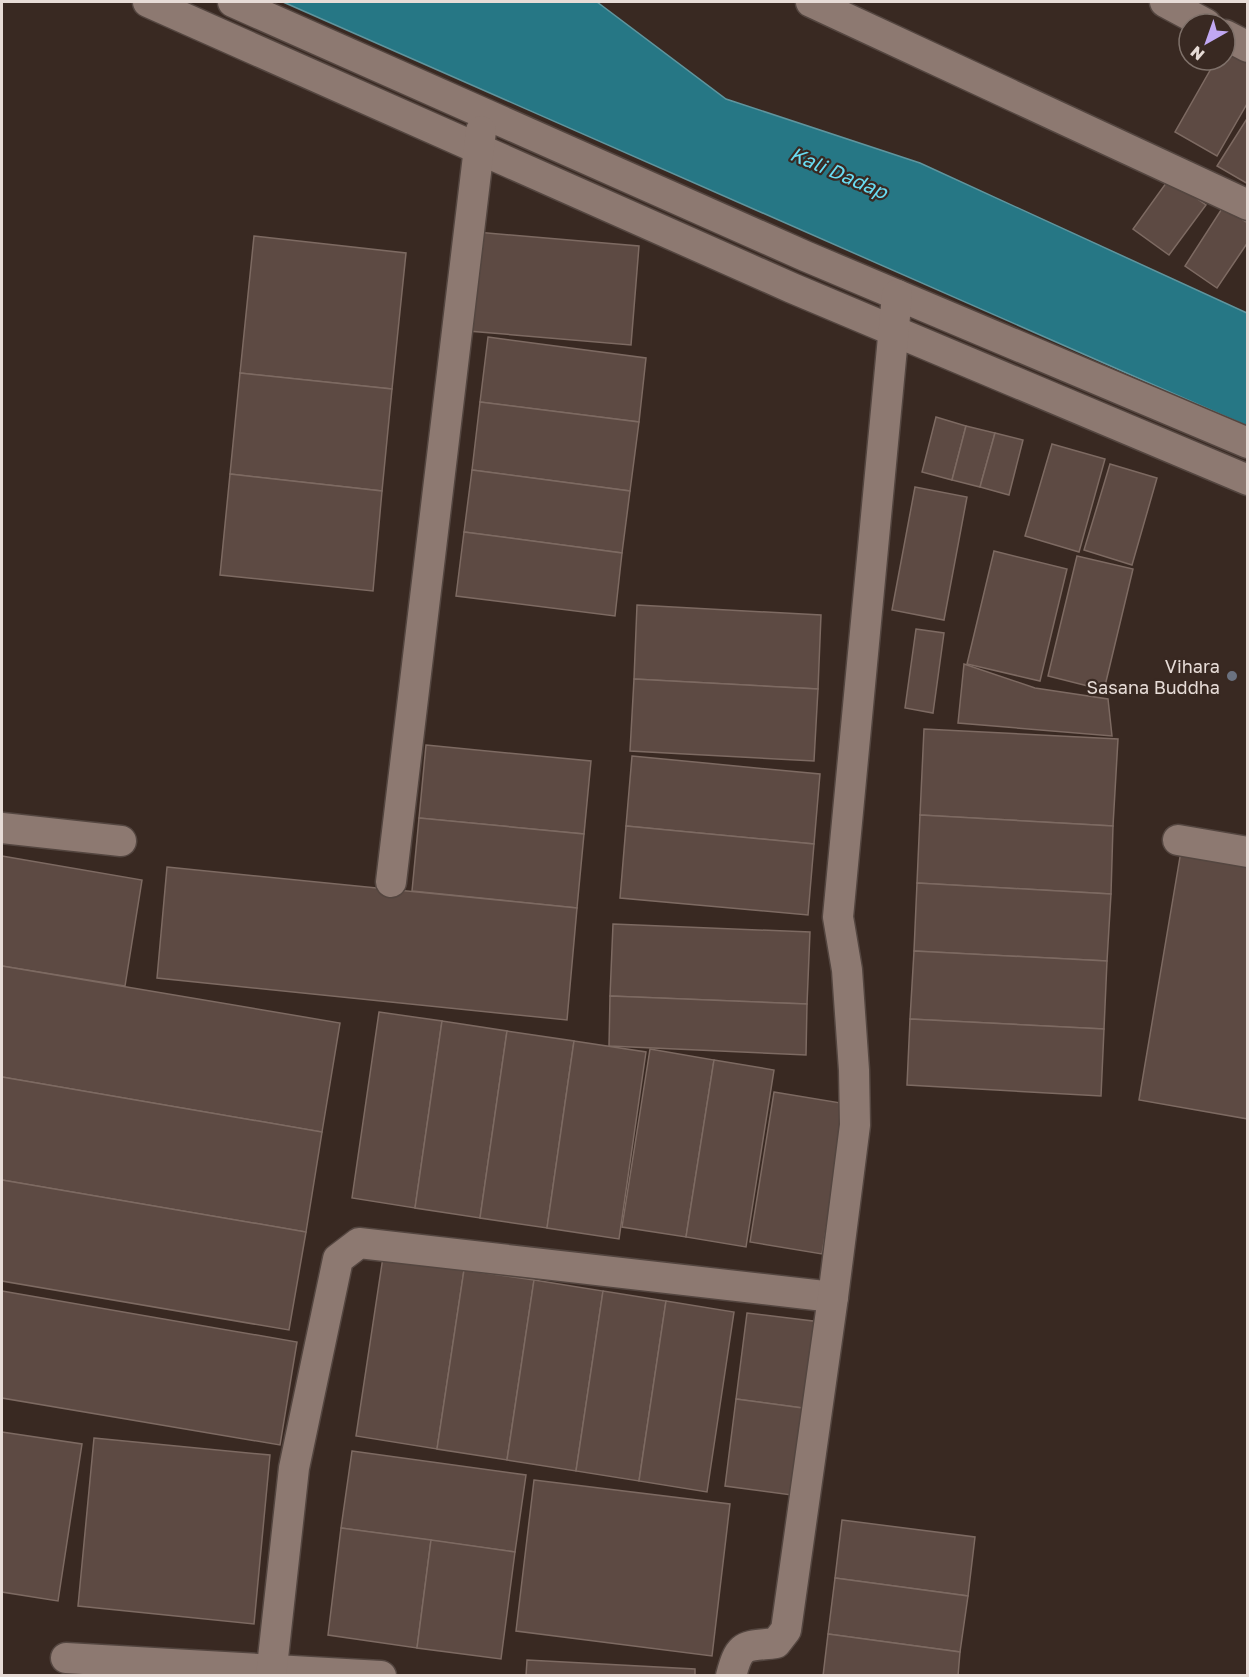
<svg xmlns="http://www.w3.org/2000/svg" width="1249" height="1677" viewBox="0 0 1249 1677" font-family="'Golos Text',sans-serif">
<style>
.water{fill:#267785;stroke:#60959e;stroke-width:1.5}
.building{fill:#5d4a43;stroke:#7d6a62;stroke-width:1.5}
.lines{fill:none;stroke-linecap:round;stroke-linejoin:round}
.minor-casing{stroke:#544640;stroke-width:33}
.minor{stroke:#8d7971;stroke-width:30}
.worship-dot{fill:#6b7280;stroke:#392922;stroke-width:2}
.labels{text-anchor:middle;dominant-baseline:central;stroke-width:4.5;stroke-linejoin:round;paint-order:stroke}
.poi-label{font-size:18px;fill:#e7dcd7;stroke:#392922;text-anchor:end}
.water-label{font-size:20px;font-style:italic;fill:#69dcf2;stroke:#392922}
</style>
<rect width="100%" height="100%" fill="#392922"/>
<polygon class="water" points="283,2 597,2 726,99 920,163 1247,313 1247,426"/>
<g class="building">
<polygon points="1225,44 1248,52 1248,102 1217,156 1175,132 1216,60 1225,60"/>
<polygon points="1248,117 1248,184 1217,166"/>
<polygon points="1169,179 1206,205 1169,255 1133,229"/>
<polygon points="1223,207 1248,223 1248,242 1217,288 1185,266"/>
<polygon points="476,232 639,246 631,345 468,331"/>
<polygon points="254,236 406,253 392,389 240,373"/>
<polygon points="488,337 646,358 639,422 480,402"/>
<polygon points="240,373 392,389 382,491 230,474"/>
<polygon points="480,402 639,422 630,491 472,470"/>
<polygon points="936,417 966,426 952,480 922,472"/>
<polygon points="966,426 995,433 980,487 952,480"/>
<polygon points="995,433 1023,440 1009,495 980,487"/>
<polygon points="1052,444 1105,459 1079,552 1025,536"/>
<polygon points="1110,464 1157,478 1132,565 1084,550"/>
<polygon points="472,470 630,491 622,553 464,532"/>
<polygon points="230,474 382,491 373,591 220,575"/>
<polygon points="915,487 967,497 944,620 892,610"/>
<polygon points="464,532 622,553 615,616 456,596"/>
<polygon points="994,551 1067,569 1040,681 967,664"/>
<polygon points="1077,556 1133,569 1104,690 1048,676"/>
<polygon points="637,605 821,615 818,689 634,679"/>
<polygon points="916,629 944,633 933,713 905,708"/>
<polygon points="964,664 1035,688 1108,699 1112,736 958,723"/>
<polygon points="634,679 818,689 814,761 630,751"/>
<polygon points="924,729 1118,739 1113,826 920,815"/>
<polygon points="426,745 591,761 584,834 419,818"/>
<polygon points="632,756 820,774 814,844 626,826"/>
<polygon points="920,815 1113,826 1111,894 917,883"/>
<polygon points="419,818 584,834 577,908 412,891"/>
<polygon points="626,826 814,844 808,915 620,898"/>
<polygon points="1181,851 1248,863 1248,1119 1139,1100"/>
<polygon points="2,856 142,880 125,986 2,966"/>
<polygon points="167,867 577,908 567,1020 157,978"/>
<polygon points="917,883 1111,894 1107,961 914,951"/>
<polygon points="613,924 810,932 807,1004 610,996"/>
<polygon points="914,951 1107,961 1104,1029 910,1019"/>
<polygon points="2,966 340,1023 322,1132 2,1077"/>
<polygon points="610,996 807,1004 806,1055 609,1046"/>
<polygon points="379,1012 442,1021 415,1208 352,1198"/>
<polygon points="910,1019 1104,1029 1101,1096 907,1085"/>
<polygon points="442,1021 507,1031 480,1218 415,1208"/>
<polygon points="507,1031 574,1041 547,1228 480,1218"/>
<polygon points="574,1041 646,1052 619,1239 547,1228"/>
<polygon points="650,1049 714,1060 686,1237 622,1227"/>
<polygon points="714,1060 774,1070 746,1247 686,1237"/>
<polygon points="2,1077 322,1132 306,1232 2,1180"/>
<polygon points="774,1092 847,1104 822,1254 750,1242"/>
<polygon points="2,1180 306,1232 289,1330 2,1281"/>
<polygon points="383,1257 464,1270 437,1449 356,1436"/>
<polygon points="464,1270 534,1280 507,1460 437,1449"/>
<polygon points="534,1280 603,1291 576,1471 507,1460"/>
<polygon points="2,1291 297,1342 280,1445 2,1398"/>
<polygon points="603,1291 666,1301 639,1481 576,1471"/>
<polygon points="666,1301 734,1312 707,1492 639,1481"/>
<polygon points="747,1313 821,1322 810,1409 736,1399"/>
<polygon points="736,1399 810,1409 799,1496 725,1486"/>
<polygon points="2,1432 82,1444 58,1601 2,1592"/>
<polygon points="94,1438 270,1455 254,1624 78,1606"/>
<polygon points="352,1451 526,1475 515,1552 341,1528"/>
<polygon points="534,1480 730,1504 712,1656 516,1631"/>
<polygon points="842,1520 975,1537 968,1596 835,1578"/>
<polygon points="341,1528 431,1540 417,1648 328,1635"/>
<polygon points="431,1540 515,1552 501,1659 417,1648"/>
<polygon points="835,1578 968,1596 960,1652 828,1634"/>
<polygon points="828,1634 960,1652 958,1676 823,1676"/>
<polygon points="527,1660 695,1669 695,1676 526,1676"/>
</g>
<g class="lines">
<defs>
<g id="minor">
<polyline points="148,2 792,288 1248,480"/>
<polyline points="233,2 805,256 1248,443"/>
<polyline points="811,2 1248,205"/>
<polyline points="1165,2 1206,24"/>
<polyline points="1225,35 1248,47"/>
<polyline points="2,828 121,841"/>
<polyline points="1178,840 1248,852"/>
<polyline points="391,882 481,131"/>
<polyline points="66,1658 381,1676"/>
<polyline points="271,1676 294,1468 338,1259 359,1243 833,1297"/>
<path d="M731 1676C740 1642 744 1647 776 1643L786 1630 833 1297 855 1125 854 1070 847 970 838 917 897 295"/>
</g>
</defs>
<use href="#minor" class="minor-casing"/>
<use href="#minor" class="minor"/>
</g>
<circle class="worship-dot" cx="1232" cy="676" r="6"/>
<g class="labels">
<g class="poi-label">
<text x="1220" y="666">Vihara<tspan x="1220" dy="21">Sasana Buddha</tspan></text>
</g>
<g class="water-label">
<text transform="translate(839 172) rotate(23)">Kali Dadap</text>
</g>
</g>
<rect width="1249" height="1677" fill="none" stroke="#e7dcd7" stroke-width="6"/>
<g transform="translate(1207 42) rotate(220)"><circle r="28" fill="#392922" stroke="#7f716a" stroke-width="1.5"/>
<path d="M0-4.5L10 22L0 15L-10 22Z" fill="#c1a8f3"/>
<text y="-9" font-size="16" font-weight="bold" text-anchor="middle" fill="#e7dcd7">N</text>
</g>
</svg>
